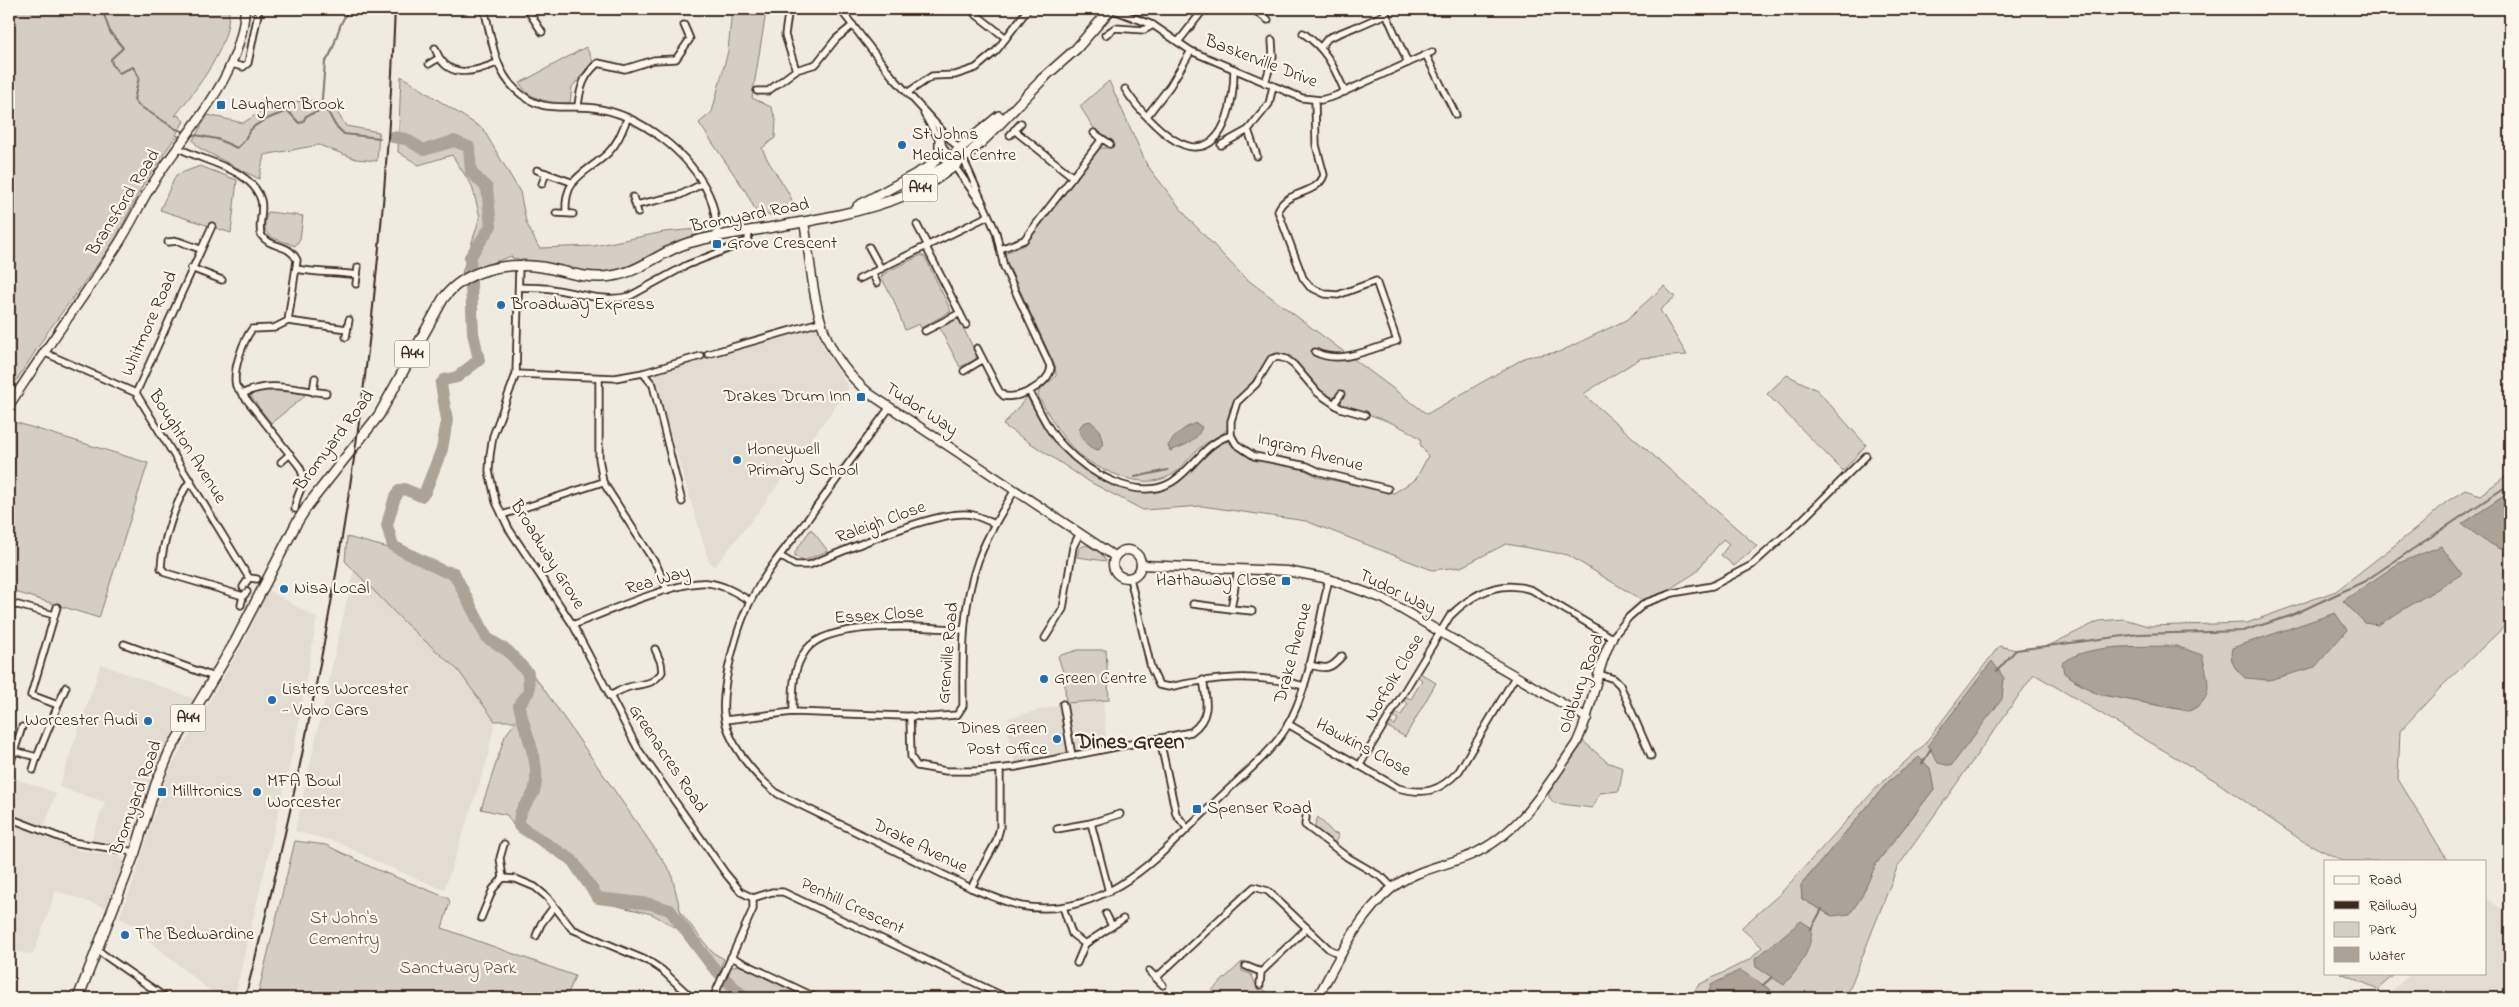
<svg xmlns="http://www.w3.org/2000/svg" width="2519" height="1007" viewBox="0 0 2519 1007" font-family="'Indie Flower',sans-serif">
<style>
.built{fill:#e2dcd1}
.green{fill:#d5cec3;stroke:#887c70;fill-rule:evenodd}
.water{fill:#aca397;stroke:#7f7367}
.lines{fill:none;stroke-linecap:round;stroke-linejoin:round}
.stream{stroke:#7f7367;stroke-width:2}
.river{stroke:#aca397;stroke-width:12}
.street-casing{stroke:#3b2a1e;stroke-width:9}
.secondary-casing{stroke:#3b2a1e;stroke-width:11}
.primary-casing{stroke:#3b2a1e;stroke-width:12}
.street{stroke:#fbf7ec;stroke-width:5.5}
.secondary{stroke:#fbf7ec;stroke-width:8}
.primary{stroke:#fbf7ec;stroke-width:9}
.rail{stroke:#3b2a1e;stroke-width:2}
.poi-dot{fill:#1f6fb2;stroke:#fbf7ec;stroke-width:2}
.labels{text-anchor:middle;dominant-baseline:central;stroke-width:4.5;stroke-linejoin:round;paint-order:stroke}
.shield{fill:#fbf7ec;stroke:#75685c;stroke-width:1}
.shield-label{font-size:16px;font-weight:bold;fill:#3b2a1e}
.street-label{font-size:18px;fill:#3b2a1e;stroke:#fbf7ec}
.poi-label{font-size:18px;fill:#3b2a1e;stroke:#fbf7ec;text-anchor:start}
.park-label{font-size:18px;fill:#625347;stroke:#fbf7ec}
.district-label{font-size:22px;font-weight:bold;fill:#3b2a1e;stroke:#fbf7ec}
</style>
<rect width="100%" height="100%" fill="#f0ebe0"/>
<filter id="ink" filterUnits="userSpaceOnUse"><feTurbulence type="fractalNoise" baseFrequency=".02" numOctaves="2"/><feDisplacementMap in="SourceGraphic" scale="10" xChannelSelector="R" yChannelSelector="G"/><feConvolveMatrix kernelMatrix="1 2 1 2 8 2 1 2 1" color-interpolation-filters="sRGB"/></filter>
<g filter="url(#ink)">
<g class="built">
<polygon points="817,328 823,347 849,388 752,520 715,566 709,562 653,374"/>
<polygon points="354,569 406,624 458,670 495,721 487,761 444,890 375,861 337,842 295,831"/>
<polygon points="268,590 317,618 295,743 234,998 219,998 148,940 139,927 119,918 133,883 168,772 245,640"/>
<polygon points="101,664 194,699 156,767 133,836 127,843 91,840 105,802 59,787"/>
<polygon points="1103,701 1107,748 1016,765 1008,732 1009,718 1066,703"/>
<polygon points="9,776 56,793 41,836 78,850 120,857 125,862 106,908 56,891 33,955 9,950 9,841 13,842 18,828 9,825"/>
<polygon points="2485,898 2510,914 2510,924 2505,930 2510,933 2510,998 2394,998 2388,994 2412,973 2485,973"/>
</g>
<g class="green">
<path d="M9 9H229C230 49 198 86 175 116L178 115 184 121 176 135 179 136 174 139 144 183 114 242 49 330 9 392Z"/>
<path d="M732 9H763L766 12 752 98 771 107 776 119 775 138 762 148C770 170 790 187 795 210L771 215H758L746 192 699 123 712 112 728 51Z"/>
<path d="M586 47 593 61 572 87 570 103C552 103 529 101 520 83Z"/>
<polygon points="401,76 483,129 520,192 526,222 539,248 594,246 664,232 708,228 708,233 680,242 635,267 610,274 585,272 512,258 512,256 462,273 480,217 472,186 452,155 419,165 398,152"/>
<path d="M1109 81 1147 165 1188 218 1244 277 1427 414 1526 357 1559 352 1626 320 1664 286 1675 297 1660 310 1687 355 1641 358 1583 394 1757 546 1734 566 1721 555 1729 544 1723 539 1695 573 1668 590 1643 601 1568 555 1506 544 1461 567 1432 570 1306 521 1202 506 1143 510 1088 481 1003 425 1027 397C1036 411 1045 430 1056 442 1081 467 1138 508 1173 485 1192 473 1204 449 1225 441 1235 444 1238 452 1247 456 1270 465 1297 462 1317 477L1394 493 1416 479 1428 456 1420 444 1421 439C1397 422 1370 415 1342 406L1341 399 1344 395 1340 392 1336 397C1321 400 1300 366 1291 356L1278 353 1270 355 1250 385 1230 408 1228 429C1220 436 1210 440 1202 446 1188 456 1182 472 1165 478 1150 484 1135 481 1120 476 1073 460 1061 436 1038 396L1039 391 1056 376 1055 366 1004 256 1006 253 1026 244 1100 148H1110L1113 144 1095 130 1080 106Z"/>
<polygon points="314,100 333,106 346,126 379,132 377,161 356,159 319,145 264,155 259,179 199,148 193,140 208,115 243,123 273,104"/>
<polygon points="200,166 237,180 231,233 160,210 176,175"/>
<path d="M268 212 303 216 300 239 295 246C276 237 257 240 268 212Z"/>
<polygon points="921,255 925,257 951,311 921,328 919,324 905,330 894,301 881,277 885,273"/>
<polygon points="956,319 959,320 977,355 975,360 960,367 939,327"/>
<polygon points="1787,375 1817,390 1866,445 1843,471 1767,394"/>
<polygon points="268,389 304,394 304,397 271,423 251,397 253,392"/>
<polygon points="11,421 148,463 99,618 9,590 9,433"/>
<path d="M2510 473V492L2463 524 2501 549 2510 545V621L2441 687 2400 731 2398 779 2448 861H2343L2301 840 2214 780 2034 674 1897 868 1846 998H1798L1790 994 1786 998H1761L1771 990 1711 985 1708 998H1694L1692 993 1700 984 1751 959 1762 947 1741 928 1780 894 1879 785 1923 746 1999 646 2016 650 2050 645 2099 621 2124 619 2148 626 2247 623 2336 591 2422 524 2446 502 2465 490 2480 495ZM2074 681 2189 711 2097 694ZM1919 758 1934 789 1876 864 1832 916 1802 899 1801 885 1888 782Z"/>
<polygon points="811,529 828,551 803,561 795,556 795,552"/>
<polygon points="347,537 400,551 454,573 487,638 511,648 541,685 671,872 681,913 712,952 724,959 716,978 712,966 685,933 652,914 596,901 568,862 515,828 507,815 481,809 505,736 516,721 495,721 458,670 406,624 345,561"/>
<polygon points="1086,545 1100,552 1106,561 1077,557 1079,548"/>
<polygon points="1078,650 1106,650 1109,700 1066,703 1064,675 1058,656"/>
<polygon points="1420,673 1436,683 1405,737 1388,727 1390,723 1395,725 1398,719 1394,717 1397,713 1401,715 1408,704 1404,701 1406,697 1411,699 1422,680 1418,677"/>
<polygon points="1583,741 1607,762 1623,768 1619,791 1600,793 1592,808 1554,803 1549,797 1549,793"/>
<polygon points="1318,817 1334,834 1337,833 1338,837 1334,844 1314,827"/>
<polygon points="295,841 326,845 373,868 448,898 450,902 442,928 575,976 566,998 257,998"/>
<polygon points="1242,962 1242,971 1251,974 1257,987 1263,989 1274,998 1211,998 1208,994"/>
<polygon points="738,965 809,998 716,998 730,968"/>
<polygon points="2341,973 2396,973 2378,989"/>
</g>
<g class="water">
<path d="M1090 421 1099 429 1103 444 1099 450C1088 449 1081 439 1079 429L1083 423Z"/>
<path d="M1196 423 1202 427C1195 444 1184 445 1170 451L1168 446C1174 436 1184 427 1196 423Z"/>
<polygon points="2510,492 2510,545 2501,549 2485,541 2462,524"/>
<polygon points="2441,546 2462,574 2378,625 2365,623 2343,601 2399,563"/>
<path d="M2335 613 2347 630 2315 667 2269 680 2245 678C2235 669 2229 662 2232 648Z"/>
<path d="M2176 646 2202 655C2208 679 2216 700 2189 711L2097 694 2064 673 2062 663C2087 643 2143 647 2176 646Z"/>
<polygon points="1992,661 2004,678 2002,699 1951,766 1938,763 1928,745"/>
<polygon points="1919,757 1930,768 1934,789 1876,864 1862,896 1850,914 1832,916 1802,899 1801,885 1888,782"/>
<path d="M1801 921 1812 928C1811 952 1799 968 1784 985L1756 967 1755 959Z"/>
<polygon points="1740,970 1771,990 1761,998 1708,998 1711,985"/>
</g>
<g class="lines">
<g class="stream">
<polyline points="102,9 110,32 123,48 111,59 112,64 119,73 133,67 139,77 134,100 138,105 176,129 186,132"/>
<path d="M321 110 325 62C337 50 335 24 351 9"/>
<path d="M190 134 217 139 237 148C248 139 243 141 249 132 254 123 279 114 288 111L299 123 303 122 306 116 321 110 328 112 335 125 344 134 380 138"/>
<polyline points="1135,477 1168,470"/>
<polyline points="1997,671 2016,650 2139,634 2243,631 2290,616 2365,581 2510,484"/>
<polyline points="1922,764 1931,749"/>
<polyline points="1811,929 1822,909"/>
<polyline points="1763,985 1772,977"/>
</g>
<path class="river" d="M393 137 406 139 424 150 454 141 469 147 471 172 487 188 491 226 470 257 473 333 479 360 457 377 444 380 441 384 447 420 442 449 425 492 421 496 404 489 399 491 394 500 387 525 393 546 443 571 454 573 487 638 508 651 528 673 529 691 519 705C524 732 541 760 535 788 532 803 518 804 519 826L572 860 598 898 650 904 670 910 712 966 745 998"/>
<defs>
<g id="street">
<path d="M484 9C492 36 493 68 515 89 542 115 563 104 594 108 640 114 690 153 709 195 715 207 716 223 718 236"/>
<polyline points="527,9 542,32"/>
<path d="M840 9 892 76 959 149 996 232 1004 267 1051 368C1048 384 1021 399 1004 396L999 391 977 348"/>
<polyline points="969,9 1006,38"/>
<polyline points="1111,9 1153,25 1191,51 1302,98 1321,100 1335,96 1432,52"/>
<polyline points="1253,9 1268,20"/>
<polyline points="1384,9 1408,63"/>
<polyline points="788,14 785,35 796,70"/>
<polyline points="1359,26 1386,14"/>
<path d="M1303 33C1327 50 1333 65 1345 92"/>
<polyline points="1105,35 1115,28 1144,30 1153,25"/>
<polyline points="1178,42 1204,9"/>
<polyline points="1321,47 1328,38 1357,26"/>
<path d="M435 48C446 80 472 73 497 63"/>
<polyline points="1426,55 1456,115"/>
<polyline points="232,64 243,67 248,63 259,9"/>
<polyline points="429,64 439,58"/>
<polyline points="1265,83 1273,57 1272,40"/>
<path d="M1125 89C1136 107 1170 146 1194 147 1228 148 1234 94 1234 69"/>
<polyline points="757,91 768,91 796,70 816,64 836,39 853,25"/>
<polyline points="907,93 932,76 955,75 976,68 996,51 1028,9"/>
<path d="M1315 100 1316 145 1324 175C1317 196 1285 190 1278 211L1303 278 1310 287 1325 294 1338 295 1376 281 1397 341C1371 349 1340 365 1315 352"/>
<path d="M578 106C580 87 584 75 598 63L625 69 654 60 676 59 690 39 684 25"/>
<polyline points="924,114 955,167 981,203"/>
<polyline points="1147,116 1170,86 1191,51"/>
<polyline points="1014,130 1073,177"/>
<polyline points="1094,133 1110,144"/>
<polyline points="1010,135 1021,123"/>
<polyline points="1221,145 1248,130"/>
<path d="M177 147C202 162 251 167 261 200 264 212 258 223 261 235 271 249 289 243 297 260L288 321 274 328 252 329C243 341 232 371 236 386L299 466C310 486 296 489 295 509"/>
<polyline points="1257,156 1248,130 1269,104 1273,86"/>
<polyline points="537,170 571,182"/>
<polyline points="542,184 546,173"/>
<polyline points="633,197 638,213"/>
<polyline points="636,205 680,195 702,184"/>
<path d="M566 212C564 176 586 174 608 153 618 143 622 131 627 119"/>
<polyline points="556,213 573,214"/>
<polyline points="917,225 928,246"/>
<polyline points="168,242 178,241 200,249"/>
<polyline points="869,247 881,269"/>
<polyline points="926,247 966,325"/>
<polyline points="1000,249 1024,240 1102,139"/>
<polyline points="519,266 516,374 493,436 490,455 489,471 496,502 509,529 573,625 638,749 726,874 741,892 753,898"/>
<polyline points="191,268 222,280"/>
<path d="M296 269C317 273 336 272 357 275"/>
<polyline points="872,273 877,283"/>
<polyline points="859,279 988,216"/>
<polyline points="356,284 358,267"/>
<path d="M519 287C527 288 535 287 543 288 572 290 601 304 630 296L687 265 748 241 749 231"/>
<polyline points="288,321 347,329"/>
<polyline points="925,331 960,313"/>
<polyline points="346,337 349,320"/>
<polyline points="43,352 136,393 249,578"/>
<polyline points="708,354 820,322"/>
<polyline points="964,371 982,360"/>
<polyline points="643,373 653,385 682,502"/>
<polyline points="516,374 615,378 643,373 701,356"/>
<polyline points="599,379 599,458 603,482 657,566 667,590"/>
<path d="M1029 391C1039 409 1048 431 1063 446 1087 472 1137 503 1172 482 1195 467 1203 444 1231 435"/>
<polyline points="313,392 315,378"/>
<polyline points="136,393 212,226"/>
<path d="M242 394C269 380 297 390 326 393"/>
<polyline points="1334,404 1341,394"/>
<path d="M890 407C862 445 833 484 805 523 786 547 765 573 751 600 737 626 721 686 724 714 728 745 754 775 778 794L971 888C988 895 1004 902 1021 906 1103 921 1160 855 1213 804 1237 780 1268 757 1286 728 1310 689 1318 624 1329 579"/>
<polyline points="1365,415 1340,408 1318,393 1294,365 1286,359 1278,357 1271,359 1256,384 1237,402 1231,421 1231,435 1236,444 1254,456 1307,466 1320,472 1388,489"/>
<polyline points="281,462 290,454"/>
<path d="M191 480C176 498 162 544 161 568L166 573 243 596"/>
<polyline points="502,515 603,482"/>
<path d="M780 556 795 565H809C842 552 941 507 973 515 980 517 988 521 995 524"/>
<polyline points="1238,569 1231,609 1252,611"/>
<path d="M1130 578 1151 668 1159 685 1169 687C1215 677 1258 673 1304 686"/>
<polyline points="243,587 249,578 257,579"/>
<polyline points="1193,604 1231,609"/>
<polyline points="241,605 243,596 247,592"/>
<polyline points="9,606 18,605 54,615"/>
<path d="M573 625C604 613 678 580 708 583 724 585 737 593 750 601"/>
<polyline points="1045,638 1063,609 1073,547 1080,533"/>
<polyline points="124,644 214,677"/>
<path d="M1309 665C1327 669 1330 670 1342 656"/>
<polyline points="1599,674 1614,679 1620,685 1651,756"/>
<path d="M609 696C616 693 622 689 629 687 643 683 652 686 662 672L661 663 655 649"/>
<polyline points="1063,704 1072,756"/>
<polyline points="58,705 66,687"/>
<path d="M793 712C793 689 792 669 806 650 829 619 928 627 964 630"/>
<path d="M910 716 911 757 917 766 946 771H977L1016 767 1191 732C1211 718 1207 701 1203 680"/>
<path d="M725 720 793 712 931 717 957 715 963 706C963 658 961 608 978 561 987 536 1001 513 1015 490"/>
<path d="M1288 724 1398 788C1425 795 1439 792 1459 771L1515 677"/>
<polyline points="1160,740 1176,814 1187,828"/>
<polyline points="14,751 37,757 58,705 31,695 57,607"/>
<polyline points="10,764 22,727"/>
<path d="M1359 766 1450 616C1473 593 1500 579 1532 590L1612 638 1629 617 1645 603 1673 593 1712 586 1752 565 1804 518 1866 456"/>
<polyline points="33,770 37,757"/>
<polyline points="1306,817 1305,825 1347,857 1383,878 1392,887"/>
<polyline points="9,818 72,842 135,852"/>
<polyline points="1057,829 1091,823"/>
<polyline points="503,878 500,858 504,844"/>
<polyline points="971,888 996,842 1000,828 1000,769"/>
<polyline points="1109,892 1091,823 1120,814"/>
<polyline points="1063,907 1072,934 1085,944 1123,919"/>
<polyline points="1106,914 1112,926"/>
<polyline points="481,918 493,889 503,878 516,879 535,887 547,897 572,929 650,962 662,970 692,998"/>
<polyline points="536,936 541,924 553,908"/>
<polyline points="97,950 166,998"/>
<polyline points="731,957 817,998"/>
<polyline points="1077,963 1085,944"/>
<polyline points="1246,966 1261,972"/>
<polyline points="1149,971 1156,978"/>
<polyline points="1163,985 1156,978 1254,887 1268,891 1329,949 1342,955"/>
<polyline points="1260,985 1261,972 1307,928"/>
<polyline points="713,998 753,909 753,898 772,892 783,892 1007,998"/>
</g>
<g id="secondary">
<path d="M804 222C816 292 811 345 870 394L1114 556"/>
<path d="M9 406C43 351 82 300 117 246 131 225 141 201 155 180 190 126 241 77 245 9"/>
<circle cx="1127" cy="564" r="14"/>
<polyline points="1141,565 1287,571 1329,579 1384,599 1587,718"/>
<path d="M1317 998C1338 961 1357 917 1391 889 1413 870 1445 866 1471 855 1520 834 1547 786 1576 744 1593 710 1595 671 1612 638"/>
</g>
<g id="primary">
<polyline points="1041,80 1076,49 1111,9"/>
<polyline points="912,186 944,167 959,149 999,116"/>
<polyline points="858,206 929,167 940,155 940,141"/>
<path d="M78 998 135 852 156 784 170 751 235 642 296 524 308 505 379 415 443 299C465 269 506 262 542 267 561 270 581 278 601 277 638 276 656 253 688 243 712 236 737 233 762 229 811 221 862 213 908 194 964 170 1003 118 1045 77"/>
</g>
</defs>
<use href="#street" class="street-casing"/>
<use href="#secondary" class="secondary-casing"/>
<use href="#primary" class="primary-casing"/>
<use href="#street" class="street"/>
<use href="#secondary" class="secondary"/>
<use href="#primary" class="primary"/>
<path class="rail" d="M245 998C329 676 382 342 395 9"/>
</g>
</g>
<g class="poi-dot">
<rect x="216" y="100" width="10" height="10" rx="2.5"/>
<circle cx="902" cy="145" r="5"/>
<rect x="712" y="239" width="10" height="10" rx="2.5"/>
<circle cx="501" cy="305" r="5"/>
<rect x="856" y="392" width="10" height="10" rx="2.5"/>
<circle cx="737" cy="460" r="5"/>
<rect x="1281" y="576" width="10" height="10" rx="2.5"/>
<circle cx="284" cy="589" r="5"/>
<circle cx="1044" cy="679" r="5"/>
<circle cx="272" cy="700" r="5"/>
<circle cx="148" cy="721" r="5"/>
<circle cx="1057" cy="739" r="5"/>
<rect x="157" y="787" width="10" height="10" rx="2.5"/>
<circle cx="257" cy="792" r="5"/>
<rect x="1192" y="804" width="10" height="10" rx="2.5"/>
<circle cx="125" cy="935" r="5"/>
</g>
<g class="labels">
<g class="shield">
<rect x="902.5" y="174.5" width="35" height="27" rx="4"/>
<rect x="394.5" y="340.5" width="35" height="27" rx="4"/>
<rect x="170.5" y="704.5" width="35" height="27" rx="4"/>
</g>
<g class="shield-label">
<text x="920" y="188">A44</text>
<text x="412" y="354">A44</text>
<text x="188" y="718">A44</text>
</g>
<g class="street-label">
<text transform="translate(1261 62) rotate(21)">Baskerville Drive</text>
<text transform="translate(124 203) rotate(-58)">Bransford Road</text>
<text transform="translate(750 216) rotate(-11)">Bromyard Road</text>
<text transform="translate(150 324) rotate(-66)">Whitmore Road</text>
<text transform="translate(921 410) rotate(33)">Tudor Way</text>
<text transform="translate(335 441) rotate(-53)">Bromyard Road</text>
<text transform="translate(187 447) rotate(58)">Boughton Avenue</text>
<text transform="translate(1310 453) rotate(15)">Ingram Avenue</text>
<text transform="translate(881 523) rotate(-20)">Raleigh Close</text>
<text transform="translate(547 555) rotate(58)">Broadway Grove</text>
<text transform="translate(658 581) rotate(-16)">Rea Way</text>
<text transform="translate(1397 593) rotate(26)">Tudor Way</text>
<text transform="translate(879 616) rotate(-4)">Essex Close</text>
<text transform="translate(949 653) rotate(-85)">Grenville Road</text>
<text transform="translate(1294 653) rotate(-75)">Drake Avenue</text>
<text transform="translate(1395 678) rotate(-59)">Norfolk Close</text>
<text transform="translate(1582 684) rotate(-70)">Oldbury Road</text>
<text transform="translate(1363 748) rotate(28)">Hawkins Close</text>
<text transform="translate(667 759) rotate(56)">Greenacres Road</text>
<text transform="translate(137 798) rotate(-70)">Bromyard Road</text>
<text transform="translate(920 847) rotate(26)">Drake Avenue</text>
<text transform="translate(852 907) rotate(25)">Penhill Crescent</text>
</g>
<g class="poi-label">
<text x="231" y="105">Laughern Brook</text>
<text x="912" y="135">St Johns<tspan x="912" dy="21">Medical Centre</tspan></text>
<text x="727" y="244">Grove Crescent</text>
<text x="511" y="305">Broadway Express</text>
<text x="851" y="397" text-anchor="end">Drakes Drum Inn</text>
<text x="747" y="450">Honeywell<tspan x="747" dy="21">Primary School</tspan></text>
<text x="1276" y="581" text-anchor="end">Hathaway Close</text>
<text x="294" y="589">Nisa Local</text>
<text x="1054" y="679">Green Centre</text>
<text x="282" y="690">Listers Worcester<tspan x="282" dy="21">- Volvo Cars</tspan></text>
<text x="138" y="721" text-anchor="end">Worcester Audi</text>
<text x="1047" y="729" text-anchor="end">Dines Green<tspan x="1047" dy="21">Post Office</tspan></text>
<text x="267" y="782">MFA Bowl<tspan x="267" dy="21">Worcester</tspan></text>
<text x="172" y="792">Milltronics</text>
<text x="1207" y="809">Spenser Road</text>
<text x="135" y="935">The Bedwardine</text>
</g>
<g class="park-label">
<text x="344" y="919">St John's<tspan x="344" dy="21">Cementry</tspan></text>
<text x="458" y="969">Sanctuary Park</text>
</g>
<g class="district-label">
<text x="1130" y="743">Dines Green</text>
</g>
</g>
<rect width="2519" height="1007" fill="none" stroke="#fbf7ec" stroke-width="30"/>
<rect x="15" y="15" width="2489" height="977" fill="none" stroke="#3b2a1e" stroke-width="2" filter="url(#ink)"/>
<rect x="2324" y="860" width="162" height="115" fill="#fbf7ec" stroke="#aea59a"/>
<rect x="2334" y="876" width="25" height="8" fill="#fbf7ec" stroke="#aea59a"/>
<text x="2369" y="884" font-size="15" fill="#3b2a1e">Road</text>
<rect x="2334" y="901" width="25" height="8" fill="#3b2a1e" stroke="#aea59a"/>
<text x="2369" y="910" font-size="15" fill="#3b2a1e">Railway</text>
<rect x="2334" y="922" width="25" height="15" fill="#d5cec3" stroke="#aea59a"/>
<text x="2369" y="934" font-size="15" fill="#3b2a1e">Park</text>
<rect x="2334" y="947" width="25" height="15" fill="#aca397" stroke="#aea59a"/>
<text x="2369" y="960" font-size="15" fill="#3b2a1e">Water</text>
</svg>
